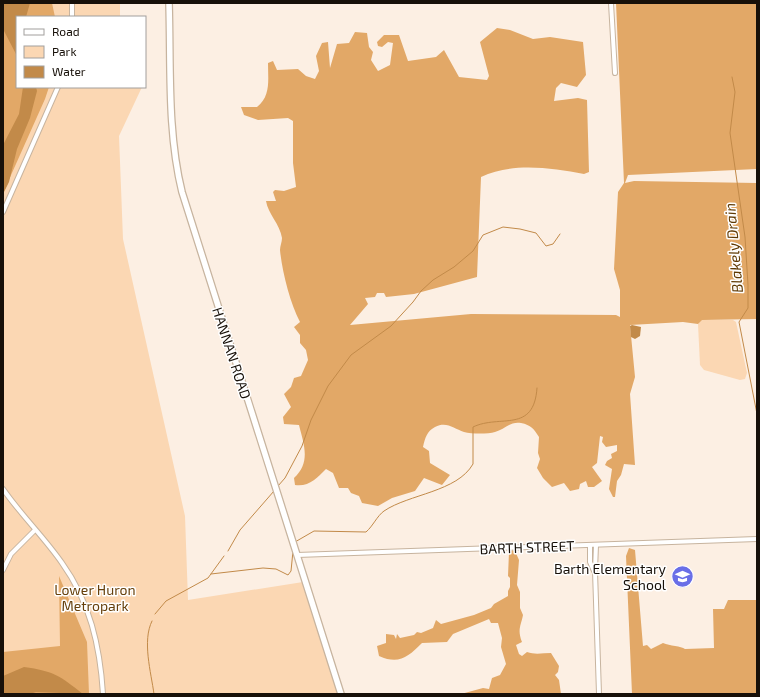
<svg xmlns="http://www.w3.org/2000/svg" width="760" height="697" viewBox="0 0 760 697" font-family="'Exo 2',sans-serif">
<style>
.green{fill:#fbd7b3}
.forest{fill:#e2a867}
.water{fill:#c28a49}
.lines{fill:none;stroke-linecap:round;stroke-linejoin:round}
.stream{stroke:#c28a49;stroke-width:1}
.street-casing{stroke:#c7b49f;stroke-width:6}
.secondary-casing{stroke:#c7b49f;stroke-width:8}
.street{stroke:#fff;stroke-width:4}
.secondary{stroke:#fff;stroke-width:5.5}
.labels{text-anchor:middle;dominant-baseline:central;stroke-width:3;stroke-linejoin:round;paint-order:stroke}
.street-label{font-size:14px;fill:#171009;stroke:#fff}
.poi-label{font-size:14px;fill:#171009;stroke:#fff;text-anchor:end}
.park-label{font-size:14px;fill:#66400c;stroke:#fff}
.water-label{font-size:15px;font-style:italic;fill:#603a04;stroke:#fff}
</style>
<rect width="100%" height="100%" fill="#fcefe3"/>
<g class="green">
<polygon points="3,3 120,3 120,17 17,17 17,87 142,87 119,136 123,239 185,516 188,600 303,582 339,694 3,694"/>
<polygon points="701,320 733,320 736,322 747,373 745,379 740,380 704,370 700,365 698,324"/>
</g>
<g class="forest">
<polygon points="3,3 52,3 55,17 17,17 17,87 49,87 45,99 3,193"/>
<path d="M616 3H757V169L628 175 625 183 634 181 757 183V319L702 320 698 324 683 322 630 325 635 377 630 394 635 465 624 464 621 475 617 481 615 497H613L609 489 612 469 605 465 607 461 612 458 611 454 617 451V445L606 447 602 442 603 437 600 436 597 463 592 467 602 481 594 487H588L586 481 580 484 579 489 570 491 564 483 552 487 543 478 537 468 540 459 538 453 539 437C534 429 531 425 521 423 510 421 504 430 495 432 488 434 472 434 464 432 454 429 447 421 435 427 427 431 425 438 423 447L429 451 430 463 450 475 442 485 424 478 415 491 392 498 378 506 362 503 359 496 351 493 348 488H339L333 473 326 469C317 478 309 487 295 485L294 478C311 462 304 445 299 425L284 424 283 417 291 407 284 394 291 387 294 378 301 376 308 360 306 350 300 343V335L294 327 300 322C290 303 282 271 280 250 280 246 282 242 282 238 280 224 268 214 266 201H276L273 192 275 190 284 191 296 187 293 163V121L288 118 258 120 244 115 241 107H257C271 96 268 80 268 63L273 61 277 70 298 69 306 76 315 79 319 71 316 56 322 43 328 42 330 68 337 44 349 43 355 32 367 33 369 47 373 52 371 60 378 71 390 65 393 43 388 42 382 47 378 46 377 42 384 35H399L408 61 436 57 444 50 459 77 487 80 489 76 480 42 497 28 510 30 533 39 550 37 583 42 586 75 577 87 561 83 556 88 554 101 578 98 587 100 589 172 584 174C551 168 513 162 481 177L477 277 414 294 386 297 384 293H377L375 297 365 298 368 304 350 325 471 314 616 315 620 317V290L614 269 618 192 624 183Z"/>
<path d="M629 548 635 550 643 646 647 645 651 649 663 643C670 646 681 646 685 649L714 648 713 609H724L728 600H757V694H632L626 556Z"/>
<path d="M512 550 515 551 519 560 517 585 520 592V608L523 615C521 626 517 629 522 642L516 645 519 654 522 656 527 652C535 655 543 653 551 653L559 666 558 672 555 675 559 680 561 694H461L483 688 489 689 492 678 500 675 506 664 501 647 502 638 498 623H491L489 619 453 634 447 642 422 643C408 657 399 665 379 656L377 646 386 643V634L394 635 396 639 397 634 400 638 414 635 417 632 421 633 433 628 436 620 441 624 474 615 491 608 494 604 508 596V591L510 587V578L508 576 509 552Z"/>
<polygon points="59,576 87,642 89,694 3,694 3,652 60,646"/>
</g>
<g class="water">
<polygon points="3,3 30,3 26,17 17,17 17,56 3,29"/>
<polygon points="23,87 36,87 37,91 30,118 17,149 9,182 3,194 3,145 19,114"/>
<polygon points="632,325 641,327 640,336 635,339 631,337 630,326"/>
<path d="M24 667C54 671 60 676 83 694L36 692 30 694H3V676Z"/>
</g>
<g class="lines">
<g class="stream">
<polyline points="732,77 735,92 730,133 745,237 748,285 748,308 739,322 757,414"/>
<polyline points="278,486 285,478 302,446 311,420 328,386 351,355 391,326 413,302 421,291 433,280 454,267 473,251 483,235 503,227 520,229 536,233 546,246 553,244 560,234"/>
<path d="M295 542 314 531 366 532C373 526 377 516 384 511 409 494 457 492 473 464V427C500 414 534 434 537 388"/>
<polyline points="228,551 240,530 274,491"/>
<polyline points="211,574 263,568 276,569 288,575 291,571 293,551"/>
<polyline points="155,614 166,601 208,578 224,556"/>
<path d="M152 621C142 641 151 672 154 694"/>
</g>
<defs>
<g id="street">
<polyline points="72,3 72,17"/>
<polyline points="611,3 615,73"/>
<polyline points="3,212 58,87"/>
<path d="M3 489C21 515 44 537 62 563 90 602 100 646 103 694"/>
<polyline points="590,545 590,562 594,571"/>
<polyline points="596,545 595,571 599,694"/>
<polyline points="297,555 757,539"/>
<polyline points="3,570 11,554 35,530"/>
</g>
<path id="secondary" d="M169 3C171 66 167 131 182 192L341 694"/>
</defs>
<use href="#street" class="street-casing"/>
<use href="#secondary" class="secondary-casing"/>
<use href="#street" class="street"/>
<use href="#secondary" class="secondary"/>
</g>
<defs>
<symbol id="school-disc" viewBox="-11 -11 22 22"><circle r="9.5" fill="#696ee7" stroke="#fff"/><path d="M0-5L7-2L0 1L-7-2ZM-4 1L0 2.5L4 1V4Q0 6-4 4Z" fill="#fff"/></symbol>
</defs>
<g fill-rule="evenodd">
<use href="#school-disc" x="670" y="564" width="25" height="25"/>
</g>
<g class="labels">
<g class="street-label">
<text transform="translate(232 353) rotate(72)">HANNAN ROAD</text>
<text transform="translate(527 547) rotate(-2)">BARTH STREET</text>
</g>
<g class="poi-label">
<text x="666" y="568">Barth Elementary<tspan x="666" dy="16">School</tspan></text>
</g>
<g class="park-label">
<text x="95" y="589">Lower Huron<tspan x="95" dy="16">Metropark</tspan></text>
</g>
<g class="water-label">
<text transform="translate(733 248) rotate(-95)">Blakely Drain</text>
</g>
</g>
<rect width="760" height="697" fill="none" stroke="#171009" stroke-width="8"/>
<rect x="16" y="16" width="130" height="72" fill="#ffffff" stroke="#a29f9d"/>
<rect x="24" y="29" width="20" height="6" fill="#ffffff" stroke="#a29f9d"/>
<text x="52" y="36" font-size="12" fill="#171009">Road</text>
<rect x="24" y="46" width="20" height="12" fill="#fbd7b3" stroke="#a29f9d"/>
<text x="52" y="56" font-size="12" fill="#171009">Park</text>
<rect x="24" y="66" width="20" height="12" fill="#c28a49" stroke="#a29f9d"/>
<text x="52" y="76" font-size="12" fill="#171009">Water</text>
</svg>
